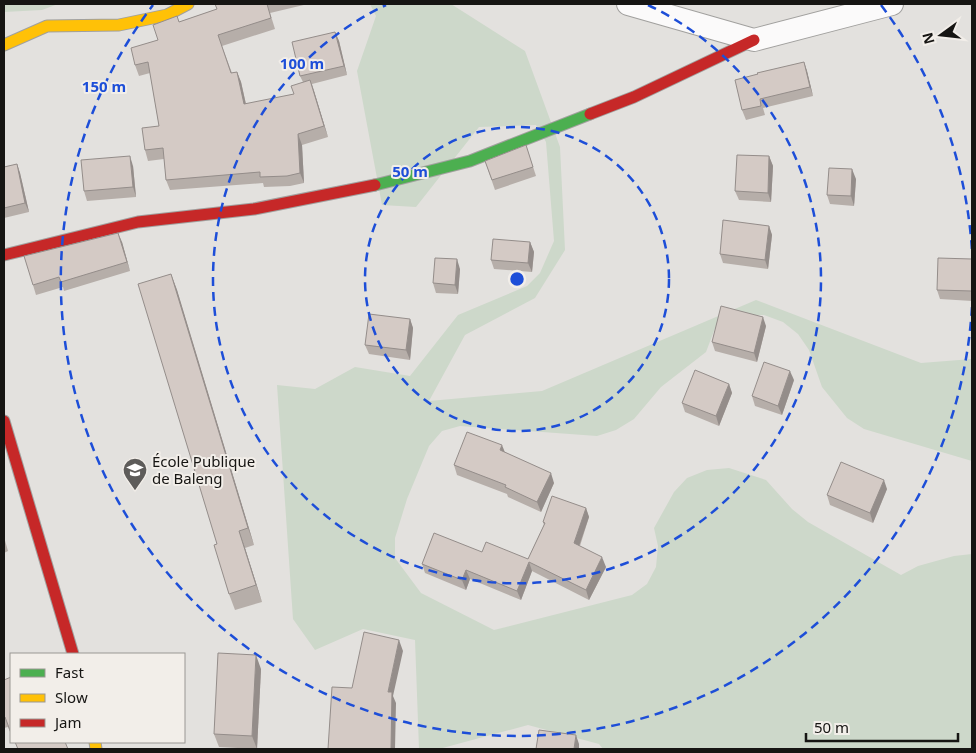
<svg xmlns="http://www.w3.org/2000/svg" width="976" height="753" viewBox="0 0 976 753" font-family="'Noto Sans',sans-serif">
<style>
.green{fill:#cdd8ca}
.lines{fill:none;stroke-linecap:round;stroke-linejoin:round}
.street-casing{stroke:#a1a09e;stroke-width:24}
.fast-casing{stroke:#a1a09e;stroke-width:13}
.slow-casing{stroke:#a1a09e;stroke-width:13}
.jam-casing{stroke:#a1a09e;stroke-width:13}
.street{stroke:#fbfafa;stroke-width:22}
.fast{stroke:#4caf50;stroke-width:11}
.slow{stroke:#ffc107;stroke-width:11}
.jam{stroke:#c62828;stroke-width:11}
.wall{fill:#b6aea9}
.shaded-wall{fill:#948d8a}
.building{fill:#d4cac5;stroke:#948d8a}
.ring{fill:none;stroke:#1d4ed8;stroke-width:2.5;stroke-dasharray:9 6}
.labels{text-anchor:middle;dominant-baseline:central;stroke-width:4;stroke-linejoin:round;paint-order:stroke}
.poi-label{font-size:15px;fill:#161513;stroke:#f2eee9;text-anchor:start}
.centre{fill:#1d4ed8;stroke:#f2eee9;stroke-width:2.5}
.ring-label{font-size:15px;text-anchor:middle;font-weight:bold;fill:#1d4ed8;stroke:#f2eee9;stroke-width:4;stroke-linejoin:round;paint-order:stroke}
</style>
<rect width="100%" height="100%" fill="#e3e1de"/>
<g class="green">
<polygon points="4,4 58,4 42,10 4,12"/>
<polygon points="370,4 451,4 525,51 560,147 565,250 535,298 465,335 429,401 542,391 756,300 921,363 972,359 972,461 864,429 847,418 822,387 809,350 798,334 783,322 764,315 725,315 717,323 706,352 661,387 634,419 616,430 597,436 460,426 442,431 429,446 407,499 395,538 395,558 421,593 494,630 632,595 647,584 656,567 658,546 654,528 674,492 687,478 707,470 729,468 766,480 792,509 808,522 901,575 918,566 954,556 972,554 972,749 603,749 599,744 528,725 439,749 419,749 415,640 363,629 315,650 293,619 277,385 315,389 355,367 410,376 458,315 527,286 540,273 554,241 546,142 536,125 479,127 416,207 382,205 357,71 376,16"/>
</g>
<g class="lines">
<defs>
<polyline id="street" points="628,4 754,40 892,4"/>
<polyline id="fast" points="375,185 470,161 590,114"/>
<g id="slow">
<polyline points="4,45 47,26 119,25 167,15 188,4"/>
<polyline points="95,742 96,749"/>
</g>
<g id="jam">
<polyline points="590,114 634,97 754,40"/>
<polyline points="4,255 138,222 254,209 375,185"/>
<polyline points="4,421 73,654"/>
</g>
</defs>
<use href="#street" class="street-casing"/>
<use href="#fast" class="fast-casing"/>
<use href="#slow" class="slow-casing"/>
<use href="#jam" class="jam-casing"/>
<use href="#street" class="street"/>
<use href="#fast" class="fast"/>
<use href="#slow" class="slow"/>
<use href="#jam" class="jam"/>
</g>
<g class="wall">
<polygon points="215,4 308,4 270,13 275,29 222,46 232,73 237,72 241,82 246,104 294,94 303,82 300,76 335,32 339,41 347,75 312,84 328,137 302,145 304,183 290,186 264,187 263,183 170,190 166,180 164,159 148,161 145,150 159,126 150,73 139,76 135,65 158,40 179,22 217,9"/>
<polygon points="804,62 807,71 813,96 763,108 765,115 746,120 742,110"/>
<polygon points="526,145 536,176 495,190 485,161"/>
<polygon points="769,156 773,166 771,202 739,200 735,191"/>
<polygon points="17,164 20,173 29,212 4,218 4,167"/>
<polygon points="133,166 136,197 87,201 84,191"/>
<polygon points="856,179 854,206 830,204 827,195"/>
<polygon points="769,226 772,235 768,269 723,263 720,254"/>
<polygon points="122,242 130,271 64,291 63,287 36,295 33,285"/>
<polygon points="530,242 534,252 532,272 494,269 491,260"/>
<polygon points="972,259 972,301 940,299 937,290"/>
<polygon points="460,269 458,294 436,293 433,283"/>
<polygon points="171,274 177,290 254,545 245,548 262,602 235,610 229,594 217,544"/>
<polygon points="410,319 413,328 410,360 369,354 365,345"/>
<polygon points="766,326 757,362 715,351 712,342"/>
<polygon points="794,380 782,415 755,406 752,396"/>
<polygon points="729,384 732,393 719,426 685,412 682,403"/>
<polygon points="505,452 554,483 541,512 508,497 507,494 457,475 454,465"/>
<polygon points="887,489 873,523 830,505 827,495"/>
<polygon points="586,508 589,517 580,546 606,567 589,600 532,571 521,600 470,579 466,590 425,573 422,564 482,552 528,559 544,525 543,522"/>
<polygon points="4,537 8,551 4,553"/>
<polygon points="261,669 257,749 219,747 214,734"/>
<polygon points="11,677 11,734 8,727 4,728 4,680"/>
</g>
<g class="shaded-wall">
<polygon points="335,32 339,41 347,75 344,66"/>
<polygon points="804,62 807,71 813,96 810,87"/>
<polygon points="237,72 241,82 248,114 244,104"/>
<polygon points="310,80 314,91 328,137 324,126"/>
<polygon points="298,134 302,145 304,183 300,173"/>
<polygon points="130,156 133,166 136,197 133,187"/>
<polygon points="769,156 773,166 771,202 768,193"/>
<polygon points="17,164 20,173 29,212 25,203"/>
<polygon points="852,169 856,179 854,206 851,196"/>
<polygon points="769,226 772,235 768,269 765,260"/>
<polygon points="118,233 122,242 130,271 127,262"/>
<polygon points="530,242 534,252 532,272 528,263"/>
<polygon points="457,259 460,269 458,294 455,285"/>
<polygon points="171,274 177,290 254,545 248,528"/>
<polygon points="763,317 766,326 757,362 754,353"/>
<polygon points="410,319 413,328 410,360 406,350"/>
<polygon points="790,371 794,380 782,415 778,406"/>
<polygon points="729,384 732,393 719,426 716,416"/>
<polygon points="502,445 506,455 500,450"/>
<polygon points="551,473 554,483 541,512 537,502"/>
<polygon points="884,480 887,489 873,523 870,513"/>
<polygon points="586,508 589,517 577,552 574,543"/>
<polygon points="239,531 245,548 262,602 256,585"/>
<polygon points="602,557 606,567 589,600 586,590"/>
<polygon points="529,562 532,571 521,600 517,591"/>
<polygon points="466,570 470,579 466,590 462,580"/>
<polygon points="399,640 403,651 393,696 396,703 395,749 391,749 388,692"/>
<polygon points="256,655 261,669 257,749 252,736"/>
<polygon points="576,735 579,744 579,749 574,749"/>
</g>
<g class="building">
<polygon points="215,4 267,4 271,18 218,35 231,73 237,72 244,104 294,94 291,86 310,80 324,126 298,134 300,173 287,176 260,177 260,172 166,180 163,148 145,150 142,128 159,126 148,62 135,65 131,48 158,40 153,25 177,16 179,22 217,9"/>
<polygon points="335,32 344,66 300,76 292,42"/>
<polygon points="804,62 810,87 760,99 761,106 742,110 735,80 758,74 757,73"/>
<polygon points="526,145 533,167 492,180 485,161"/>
<polygon points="737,155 769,156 768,193 735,191"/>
<polygon points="130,156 133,187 84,191 81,160"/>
<polygon points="17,164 25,203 4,208 4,167"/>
<polygon points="829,168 852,169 851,196 827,195"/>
<polygon points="723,220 769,226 765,260 720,254"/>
<polygon points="118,233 127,262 61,282 59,277 33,285 24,256"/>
<polygon points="493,239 530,242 528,263 491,260"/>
<polygon points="435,258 457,259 455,285 433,283"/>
<polygon points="938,258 972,259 972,291 937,290"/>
<polygon points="171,274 248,528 239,531 256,585 229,594 214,545 217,544 138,284"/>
<polygon points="721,306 763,317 754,353 712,342"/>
<polygon points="369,314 410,319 406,350 365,345"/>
<polygon points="764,362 790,371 778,406 752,396"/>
<polygon points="695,370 729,384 716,416 682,403"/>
<polygon points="467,432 502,445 500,450 551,473 537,502 505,487 506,485 454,465"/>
<polygon points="841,462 884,480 870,513 827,495"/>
<polygon points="552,496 586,508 574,543 602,557 586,590 529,562 517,591 466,570 462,580 422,564 434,533 482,552 486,542 528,559 545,523 543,522"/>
<polygon points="364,632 399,640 388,692 392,692 391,749 328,749 332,687 352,688"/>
<polygon points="218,653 256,655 252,736 214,734"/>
<polygon points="11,677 11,733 5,717 4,718 4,680"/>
<polygon points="539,730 576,735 574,749 536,749"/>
<polygon points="15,742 65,742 68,749 18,749"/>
</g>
<g class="ring">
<circle cx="517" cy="279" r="152"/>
<path d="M648 5A304 304 0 1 1 386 5"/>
<path d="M972 307A456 456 0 1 1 153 5M881 5A456 456 0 0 1 972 251"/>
</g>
<defs>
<symbol id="school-pin" viewBox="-11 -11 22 30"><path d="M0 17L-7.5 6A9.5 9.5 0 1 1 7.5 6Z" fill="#5e5c5a" stroke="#f2eee9"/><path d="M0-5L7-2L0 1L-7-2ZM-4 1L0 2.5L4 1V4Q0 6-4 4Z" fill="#fff"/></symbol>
</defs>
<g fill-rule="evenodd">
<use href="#school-pin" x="121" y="456" width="28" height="38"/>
</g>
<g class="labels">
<g class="poi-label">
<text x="152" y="461">École Publique<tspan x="152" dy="17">de Baleng</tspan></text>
</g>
</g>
<circle cx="517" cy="279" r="8" class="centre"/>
<g class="ring-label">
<text x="302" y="69">100 m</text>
<text x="104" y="92">150 m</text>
<text x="410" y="177">50 m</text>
</g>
<rect width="976" height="753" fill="none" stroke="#161513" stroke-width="10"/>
<rect x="10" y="653" width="175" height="90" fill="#f2eee9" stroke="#9a9793"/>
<rect x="20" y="669" width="25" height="8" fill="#4caf50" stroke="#9a9793"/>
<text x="55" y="678" font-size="15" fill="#161513">Fast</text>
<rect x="20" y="694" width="25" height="8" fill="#ffc107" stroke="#9a9793"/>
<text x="55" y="703" font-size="15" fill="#161513">Slow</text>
<rect x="20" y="719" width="25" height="8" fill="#c62828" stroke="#9a9793"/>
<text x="55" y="728" font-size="15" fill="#161513">Jam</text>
<g transform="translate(941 35) rotate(255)" stroke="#f2eee9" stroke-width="4" paint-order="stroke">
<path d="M0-4L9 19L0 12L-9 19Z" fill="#161513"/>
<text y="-8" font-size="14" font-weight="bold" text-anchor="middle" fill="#161513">N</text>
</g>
<path d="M806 733v8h152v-8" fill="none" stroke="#161513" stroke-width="2.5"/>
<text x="814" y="733" font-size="15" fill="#161513" stroke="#f2eee9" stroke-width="4" paint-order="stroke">50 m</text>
</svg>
